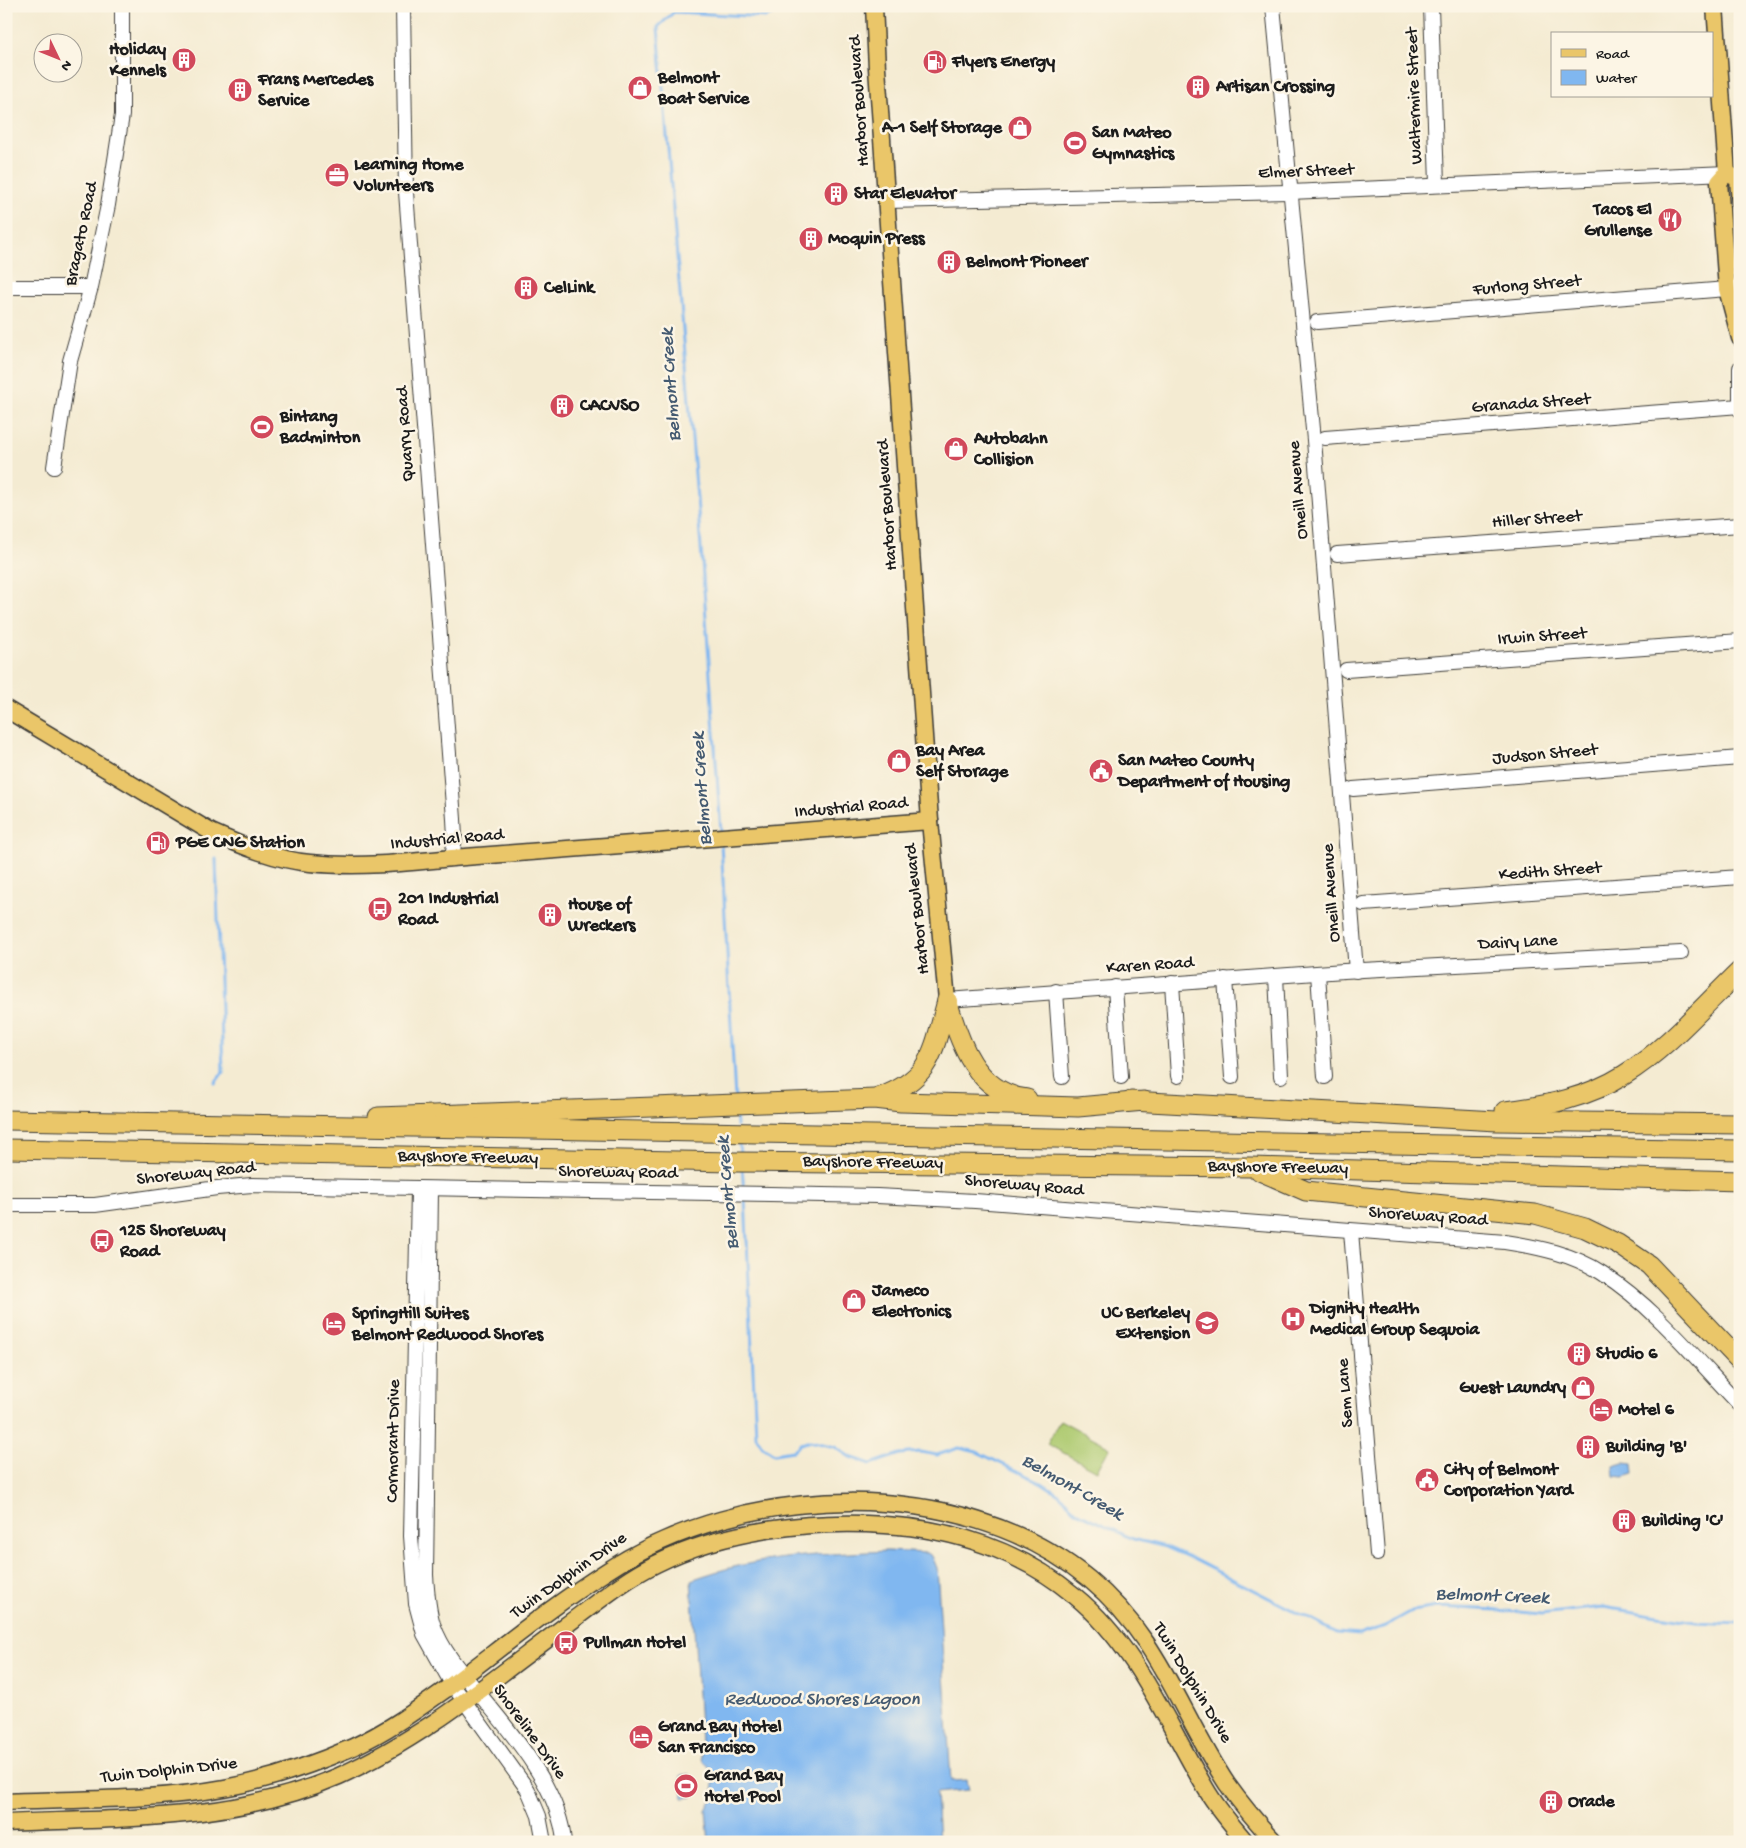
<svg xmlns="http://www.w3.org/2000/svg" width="1746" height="1848" viewBox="0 0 1746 1848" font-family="'Gochi Hand',sans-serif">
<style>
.green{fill:#afcb72;stroke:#667447}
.water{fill:#80b7f0;stroke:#4e6a86}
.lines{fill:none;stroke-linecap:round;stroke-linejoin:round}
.stream{stroke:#80b7f0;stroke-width:3}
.minor-casing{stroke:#3c3b37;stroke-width:16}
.major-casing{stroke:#3c3b37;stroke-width:19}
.highway-casing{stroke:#3c3b37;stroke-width:21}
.minor{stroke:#fff;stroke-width:14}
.major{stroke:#eac669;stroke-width:16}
.highway{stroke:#eac669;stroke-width:19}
.labels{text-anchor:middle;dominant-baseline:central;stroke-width:5;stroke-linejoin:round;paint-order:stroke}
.poi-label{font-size:18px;font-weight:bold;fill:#1c1c1c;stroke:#fcf5e5;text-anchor:start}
.street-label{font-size:18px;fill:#1c1c1c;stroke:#fcf5e5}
.water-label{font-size:19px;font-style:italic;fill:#445a71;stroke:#fcf5e5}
</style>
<rect width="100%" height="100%" fill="#fcf5e5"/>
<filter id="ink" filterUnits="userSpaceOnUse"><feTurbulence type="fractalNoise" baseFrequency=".02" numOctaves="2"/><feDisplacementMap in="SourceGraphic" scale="10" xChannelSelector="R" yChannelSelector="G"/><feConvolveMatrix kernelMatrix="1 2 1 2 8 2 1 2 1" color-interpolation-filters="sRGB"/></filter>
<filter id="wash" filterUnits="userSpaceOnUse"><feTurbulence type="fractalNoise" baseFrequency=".0096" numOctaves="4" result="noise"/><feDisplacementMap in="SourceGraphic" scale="20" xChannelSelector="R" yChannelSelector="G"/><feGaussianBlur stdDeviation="1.12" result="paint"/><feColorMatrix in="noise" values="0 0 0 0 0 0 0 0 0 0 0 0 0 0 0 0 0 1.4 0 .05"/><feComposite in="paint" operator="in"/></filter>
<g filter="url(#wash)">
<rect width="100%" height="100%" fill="#f4ebd2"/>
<polygon class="green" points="1060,1420 1110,1447 1097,1471 1047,1444"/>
<g class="water">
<polygon points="1623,1463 1633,1464 1634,1474 1624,1477 1614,1476 1613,1466"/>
<path d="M887 1551 927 1553 932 1556 937 1568 951 1781 967 1780 969 1790 936 1793 939 1842H709L706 1810 712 1799 714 1783 710 1768 702 1759 691 1580C759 1555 817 1555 887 1551Z"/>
<polygon points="690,1774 692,1797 683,1798 681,1775"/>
</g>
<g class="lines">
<g class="stream">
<polyline points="721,832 701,547 658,27 674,12 766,17 776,13 780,6"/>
<polyline points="721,843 735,1099"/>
<polyline points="215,1083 223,1072 216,859"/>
<polyline points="736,1110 737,1126"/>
<polyline points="739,1140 740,1156"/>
<polyline points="742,1167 744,1191"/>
<polyline points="745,1197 756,1436 763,1447 774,1454 793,1451 801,1444 810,1441 835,1447 850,1457 871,1464 900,1454 920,1452 937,1455 959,1448 977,1452 1042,1483 1059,1494 1077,1512 1133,1539 1166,1547 1189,1557 1337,1633 1360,1635 1385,1626 1412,1611 1437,1607 1497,1610 1541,1614 1603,1607 1696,1622 1740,1624"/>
</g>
</g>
</g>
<g filter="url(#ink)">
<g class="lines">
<defs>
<g id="minor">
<polyline points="403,6 406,192 454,819 455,837 452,858"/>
<polyline points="1273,6 1314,440 1356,971"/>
<polyline points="1431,6 1437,184"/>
<polyline points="887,201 1290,192 1727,173"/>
<polyline points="6,287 91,287"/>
<polyline points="1317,322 1727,289 1740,285"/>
<polyline points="1740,368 1740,410"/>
<polyline points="1325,438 1740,406"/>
<polyline points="54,467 70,361 91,287 108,205 122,115 122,6"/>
<polyline points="1337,554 1740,525"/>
<polyline points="1346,670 1740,641"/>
<polyline points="1353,789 1740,758"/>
<polyline points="1363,904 1740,877"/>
<polyline points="1318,973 1325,1077"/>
<polyline points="1276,976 1281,1076"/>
<polyline points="1225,979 1232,1077"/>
<polyline points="1172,983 1178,1076"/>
<polyline points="1115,987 1121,1077"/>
<polyline points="1056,991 1062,1077"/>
<polyline points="947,1000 1344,971 1681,953"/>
<polyline points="418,1190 411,1536 416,1604 424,1634 452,1684 528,1790 539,1816 544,1842"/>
<path d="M431 1190 426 1575C427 1591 428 1608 433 1624 442 1650 460 1671 477 1691 510 1731 560 1788 564 1842"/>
<path d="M6 1205H95L217 1188 252 1185 877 1196 975 1201 1505 1242C1538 1247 1573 1254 1602 1273 1655 1307 1697 1360 1740 1405"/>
<polyline points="1351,1231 1377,1554"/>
</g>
<g id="major">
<polyline points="874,6 877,68 930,821 947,1000"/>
<polyline points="1715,6 1727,173 1719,182 1727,289 1740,338"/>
<polyline points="1727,173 1738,179 1740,203"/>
<path d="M6 709 211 832C242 846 276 860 310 863 358 868 404 863 452 858L930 821"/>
<path d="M6 1802C78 1799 153 1801 224 1788 269 1780 312 1765 353 1747 388 1731 418 1709 449 1687 501 1648 552 1606 607 1571 742 1482 960 1473 1089 1579 1160 1638 1179 1711 1227 1784 1242 1805 1258 1824 1275 1842"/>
<path d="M6 1823C118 1818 234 1822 339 1776 422 1739 492 1680 565 1626 594 1605 623 1580 656 1564 724 1530 810 1520 885 1525 954 1529 1021 1551 1075 1596 1137 1647 1166 1722 1206 1789 1217 1808 1232 1825 1246 1842"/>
</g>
<g id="highway">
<path d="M947 1000C959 1042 976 1093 1027 1099"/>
<path d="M878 1098C933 1078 933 1051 947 1001"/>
<polyline points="1131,1101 1497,1121 1740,1124"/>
<path d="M1505 1111C1547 1106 1589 1097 1624 1075 1668 1048 1703 1006 1740 971"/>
<polyline points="378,1117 875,1099 901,1102 1078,1107 1144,1101"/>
<polyline points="6,1120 1740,1150"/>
<polyline points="6,1149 734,1162 1251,1167 1740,1181"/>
<polyline points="1260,1171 1306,1191 1535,1214 1585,1228 1618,1244 1649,1265 1740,1361"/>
</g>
</defs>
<use href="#minor" class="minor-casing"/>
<use href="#major" class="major-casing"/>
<use href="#highway" class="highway-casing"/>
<use href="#minor" class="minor"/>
<use href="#major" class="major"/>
<use href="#highway" class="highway"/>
</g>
</g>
<defs>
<symbol id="building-disc" viewBox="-11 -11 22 22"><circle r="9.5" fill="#d1495b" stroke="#fcf5e5"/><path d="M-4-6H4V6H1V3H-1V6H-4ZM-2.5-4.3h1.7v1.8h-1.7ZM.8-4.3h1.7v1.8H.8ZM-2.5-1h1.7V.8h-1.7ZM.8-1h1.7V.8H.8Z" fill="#fff"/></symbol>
<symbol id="fuel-disc" viewBox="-11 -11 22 22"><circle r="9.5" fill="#d1495b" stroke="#fcf5e5"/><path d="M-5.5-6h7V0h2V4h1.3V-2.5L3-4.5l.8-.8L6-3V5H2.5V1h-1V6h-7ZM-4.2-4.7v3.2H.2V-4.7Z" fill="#fff"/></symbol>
<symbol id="shop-disc" viewBox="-11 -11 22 22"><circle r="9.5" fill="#d1495b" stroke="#fcf5e5"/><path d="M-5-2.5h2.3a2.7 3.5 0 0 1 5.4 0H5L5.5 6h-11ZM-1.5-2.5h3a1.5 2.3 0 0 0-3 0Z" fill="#fff"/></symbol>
<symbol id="stadium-disc" viewBox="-11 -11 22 22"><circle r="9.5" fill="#d1495b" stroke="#fcf5e5"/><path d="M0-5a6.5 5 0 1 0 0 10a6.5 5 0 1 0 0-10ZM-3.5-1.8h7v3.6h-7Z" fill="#fff"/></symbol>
<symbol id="office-disc" viewBox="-11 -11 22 22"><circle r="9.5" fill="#d1495b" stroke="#fcf5e5"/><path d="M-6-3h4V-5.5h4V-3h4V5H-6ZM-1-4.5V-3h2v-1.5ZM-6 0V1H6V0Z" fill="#fff"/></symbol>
<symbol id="restaurant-disc" viewBox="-11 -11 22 22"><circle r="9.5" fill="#d1495b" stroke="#fcf5e5"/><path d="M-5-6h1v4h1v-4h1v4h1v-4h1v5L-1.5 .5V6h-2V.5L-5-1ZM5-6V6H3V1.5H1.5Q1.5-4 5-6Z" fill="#fff"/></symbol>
<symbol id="civic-disc" viewBox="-11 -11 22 22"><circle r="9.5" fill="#d1495b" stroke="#fcf5e5"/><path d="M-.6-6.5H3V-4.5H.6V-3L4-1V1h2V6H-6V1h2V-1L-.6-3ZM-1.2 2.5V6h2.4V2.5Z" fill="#fff"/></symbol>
<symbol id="bus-disc" viewBox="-11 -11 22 22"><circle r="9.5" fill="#d1495b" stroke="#fcf5e5"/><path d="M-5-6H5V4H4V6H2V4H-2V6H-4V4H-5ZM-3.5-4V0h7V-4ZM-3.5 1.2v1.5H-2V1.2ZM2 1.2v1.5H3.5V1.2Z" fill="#fff"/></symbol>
<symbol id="hospital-disc" viewBox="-11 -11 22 22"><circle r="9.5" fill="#d1495b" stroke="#fcf5e5"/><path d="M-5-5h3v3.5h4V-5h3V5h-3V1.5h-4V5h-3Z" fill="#fff"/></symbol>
<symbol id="school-disc" viewBox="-11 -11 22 22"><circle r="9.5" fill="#d1495b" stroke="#fcf5e5"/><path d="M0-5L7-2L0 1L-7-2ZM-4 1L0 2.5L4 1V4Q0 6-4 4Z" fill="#fff"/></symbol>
<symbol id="hotel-disc" viewBox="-11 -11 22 22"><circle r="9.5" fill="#d1495b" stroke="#fcf5e5"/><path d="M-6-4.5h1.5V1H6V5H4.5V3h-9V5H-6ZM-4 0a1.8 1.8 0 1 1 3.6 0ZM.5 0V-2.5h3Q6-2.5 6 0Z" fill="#fff"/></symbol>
</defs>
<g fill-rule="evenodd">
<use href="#building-disc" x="170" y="46" width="28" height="28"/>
<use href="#fuel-disc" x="921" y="48" width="28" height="28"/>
<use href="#building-disc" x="1184" y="73" width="28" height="28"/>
<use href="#shop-disc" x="626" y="74" width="28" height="28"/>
<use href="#building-disc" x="226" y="76" width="28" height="28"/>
<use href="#shop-disc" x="1006" y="114" width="28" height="28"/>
<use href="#stadium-disc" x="1061" y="129" width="28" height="28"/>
<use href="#office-disc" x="323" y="161" width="28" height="28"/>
<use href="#building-disc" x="822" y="180" width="28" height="28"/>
<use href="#restaurant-disc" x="1656" y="206" width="28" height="28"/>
<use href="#building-disc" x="797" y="225" width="28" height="28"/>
<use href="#building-disc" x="935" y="248" width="28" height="28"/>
<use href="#building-disc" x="512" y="274" width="28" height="28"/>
<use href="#building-disc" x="548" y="392" width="28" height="28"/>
<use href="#stadium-disc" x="248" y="413" width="28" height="28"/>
<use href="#shop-disc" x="942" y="435" width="28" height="28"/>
<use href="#shop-disc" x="885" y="747" width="28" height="28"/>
<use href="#civic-disc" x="1087" y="757" width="28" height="28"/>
<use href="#fuel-disc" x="144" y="829" width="28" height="28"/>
<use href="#bus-disc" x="366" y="895" width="28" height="28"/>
<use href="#building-disc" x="536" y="901" width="28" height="28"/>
<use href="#bus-disc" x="88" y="1227" width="28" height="28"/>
<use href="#shop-disc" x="840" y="1287" width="28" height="28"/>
<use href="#hospital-disc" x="1279" y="1305" width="28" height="28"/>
<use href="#school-disc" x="1193" y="1309" width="28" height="28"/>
<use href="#hotel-disc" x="320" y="1310" width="28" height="28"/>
<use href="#building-disc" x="1565" y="1340" width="28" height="28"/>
<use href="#shop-disc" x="1569" y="1374" width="28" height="28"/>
<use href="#hotel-disc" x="1587" y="1396" width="28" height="28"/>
<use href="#building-disc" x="1574" y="1433" width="28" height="28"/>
<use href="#civic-disc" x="1413" y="1466" width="28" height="28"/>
<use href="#building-disc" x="1610" y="1507" width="28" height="28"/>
<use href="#bus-disc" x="552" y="1629" width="28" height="28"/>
<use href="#hotel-disc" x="627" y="1723" width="28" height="28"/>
<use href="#stadium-disc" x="672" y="1772" width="28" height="28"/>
<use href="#building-disc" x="1537" y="1788" width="28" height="28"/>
</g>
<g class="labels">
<g class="poi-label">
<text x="166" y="50" text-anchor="end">Holiday<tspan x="166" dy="21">Kennels</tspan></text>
<text x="952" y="62">Flyers Energy</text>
<text x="658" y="78">Belmont<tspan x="658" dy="21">Boat Service</tspan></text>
<text x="258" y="80">Frans Mercedes<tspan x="258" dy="21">Service</tspan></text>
<text x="1216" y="87">Artisan Crossing</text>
<text x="1002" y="128" text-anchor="end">A-1 Self Storage</text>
<text x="1092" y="133">San Mateo<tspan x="1092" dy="21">Gymnastics</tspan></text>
<text x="354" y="165">Learning Home<tspan x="354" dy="21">Volunteers</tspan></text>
<text x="854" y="194">Star Elevator</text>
<text x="1652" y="210" text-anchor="end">Tacos El<tspan x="1652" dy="21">Grullense</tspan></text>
<text x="828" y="239">Moquin Press</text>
<text x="966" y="262">Belmont Pioneer</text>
<text x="544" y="288">CelLink</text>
<text x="580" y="406">CACVSO</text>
<text x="280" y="417">Bintang<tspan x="280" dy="21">Badminton</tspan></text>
<text x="974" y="439">Autobahn<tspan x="974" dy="21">Collision</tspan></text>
<text x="916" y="751">Bay Area<tspan x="916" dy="21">Self Storage</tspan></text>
<text x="1118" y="761">San Mateo County<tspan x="1118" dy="21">Department of Housing</tspan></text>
<text x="176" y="843">PGE CNG Station</text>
<text x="398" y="899">201 Industrial<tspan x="398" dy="21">Road</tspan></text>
<text x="568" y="905">House of<tspan x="568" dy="21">Wreckers</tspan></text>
<text x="120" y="1231">125 Shoreway<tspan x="120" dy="21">Road</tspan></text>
<text x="872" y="1291">Jameco<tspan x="872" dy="21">Electronics</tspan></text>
<text x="1310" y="1309">Dignity Health<tspan x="1310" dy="21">Medical Group Sequoia</tspan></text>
<text x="1190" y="1313" text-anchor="end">UC Berkeley<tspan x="1190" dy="21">Extension</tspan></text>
<text x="352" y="1314">SpringHill Suites<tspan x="352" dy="21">Belmont Redwood Shores</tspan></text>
<text x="1596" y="1354">Studio 6</text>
<text x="1566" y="1388" text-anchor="end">Guest Laundry</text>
<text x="1618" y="1410">Motel 6</text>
<text x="1606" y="1447">Building 'B'</text>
<text x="1444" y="1470">City of Belmont<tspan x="1444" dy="21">Corporation Yard</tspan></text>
<text x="1642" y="1521">Building 'C'</text>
<text x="584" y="1643">Pullman Hotel</text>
<text x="658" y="1727">Grand Bay Hotel<tspan x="658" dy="21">San Francisco</tspan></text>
<text x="704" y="1776">Grand Bay<tspan x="704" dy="21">Hotel Pool</tspan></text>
<text x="1568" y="1802">Oracle</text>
</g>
<g class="street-label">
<text transform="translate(1415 96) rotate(-92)">Waltermire Street</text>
<text transform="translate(860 101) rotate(-94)">Harbor Boulevard</text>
<text transform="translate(1306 172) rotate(-2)">Elmer Street</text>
<text transform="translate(82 234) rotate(-78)">Bragato Road</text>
<text transform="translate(1527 286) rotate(-5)">Furlong Street</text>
<text transform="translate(1531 404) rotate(-4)">Granada Street</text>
<text transform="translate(406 434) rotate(-94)">Quarry Road</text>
<text transform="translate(1299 490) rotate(-95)">Oneill Avenue</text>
<text transform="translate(888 505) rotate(-94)">Harbor Boulevard</text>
<text transform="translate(1537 520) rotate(-4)">Hiller Street</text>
<text transform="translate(1542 637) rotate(-4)">Irwin Street</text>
<text transform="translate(1545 755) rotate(-5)">Judson Street</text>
<text transform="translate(851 808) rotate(-5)">Industrial Road</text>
<text transform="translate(447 840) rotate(-5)">Industrial Road</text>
<text transform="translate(1550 872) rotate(-4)">Kedith Street</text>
<text transform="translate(1332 893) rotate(-94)">Oneill Avenue</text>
<text transform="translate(918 909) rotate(-96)">Harbor Boulevard</text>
<text transform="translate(1518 943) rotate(-3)">Dairy Lane</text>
<text transform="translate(1150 966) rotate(-4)">Karen Road</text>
<text transform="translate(468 1158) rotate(1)">Bayshore Freeway</text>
<text transform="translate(873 1163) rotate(1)">Bayshore Freeway</text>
<text transform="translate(1278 1168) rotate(1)">Bayshore Freeway</text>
<text transform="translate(618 1173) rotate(1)">Shoreway Road</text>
<text transform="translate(196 1174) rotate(-6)">Shoreway Road</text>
<text transform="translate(1024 1186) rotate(5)">Shoreway Road</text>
<text transform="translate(1428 1217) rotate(4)">Shoreway Road</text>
<text transform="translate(1346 1393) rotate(-94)">Sem Lane</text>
<text transform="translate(394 1441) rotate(-89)">Cormorant Drive</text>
<text transform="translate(569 1576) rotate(-35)">Twin Dolphin Drive</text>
<text transform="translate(1192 1683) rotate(59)">Twin Dolphin Drive</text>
<text transform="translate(529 1732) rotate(54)">Shoreline Drive</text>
<text transform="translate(169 1771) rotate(-6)">Twin Dolphin Drive</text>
</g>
<g class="water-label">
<text transform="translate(672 385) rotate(-94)">Belmont Creek</text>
<text transform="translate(703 789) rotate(-94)">Belmont Creek</text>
<text transform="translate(729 1193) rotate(-95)">Belmont Creek</text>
<text transform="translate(1072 1488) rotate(30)">Belmont Creek</text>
<text transform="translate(1492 1597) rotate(2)">Belmont Creek</text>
<text x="822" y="1700">Redwood Shores Lagoon</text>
</g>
</g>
<rect width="1746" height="1848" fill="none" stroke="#fcf5e5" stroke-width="25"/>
<rect x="1551" y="32" width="162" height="65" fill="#fcf5e5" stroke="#a29e95"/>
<rect x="1561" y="49" width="25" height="8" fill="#eac669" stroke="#a29e95"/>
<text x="1596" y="58" font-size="15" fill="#1c1c1c">Road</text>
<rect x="1561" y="70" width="25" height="15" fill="#80b7f0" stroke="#a29e95"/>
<text x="1596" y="82" font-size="15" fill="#1c1c1c">Water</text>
<g transform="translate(58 58) rotate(133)"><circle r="24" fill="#fcf5e5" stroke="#a29e95"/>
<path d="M0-4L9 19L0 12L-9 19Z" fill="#d1495b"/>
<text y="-8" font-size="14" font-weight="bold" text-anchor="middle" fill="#1c1c1c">N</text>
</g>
</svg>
